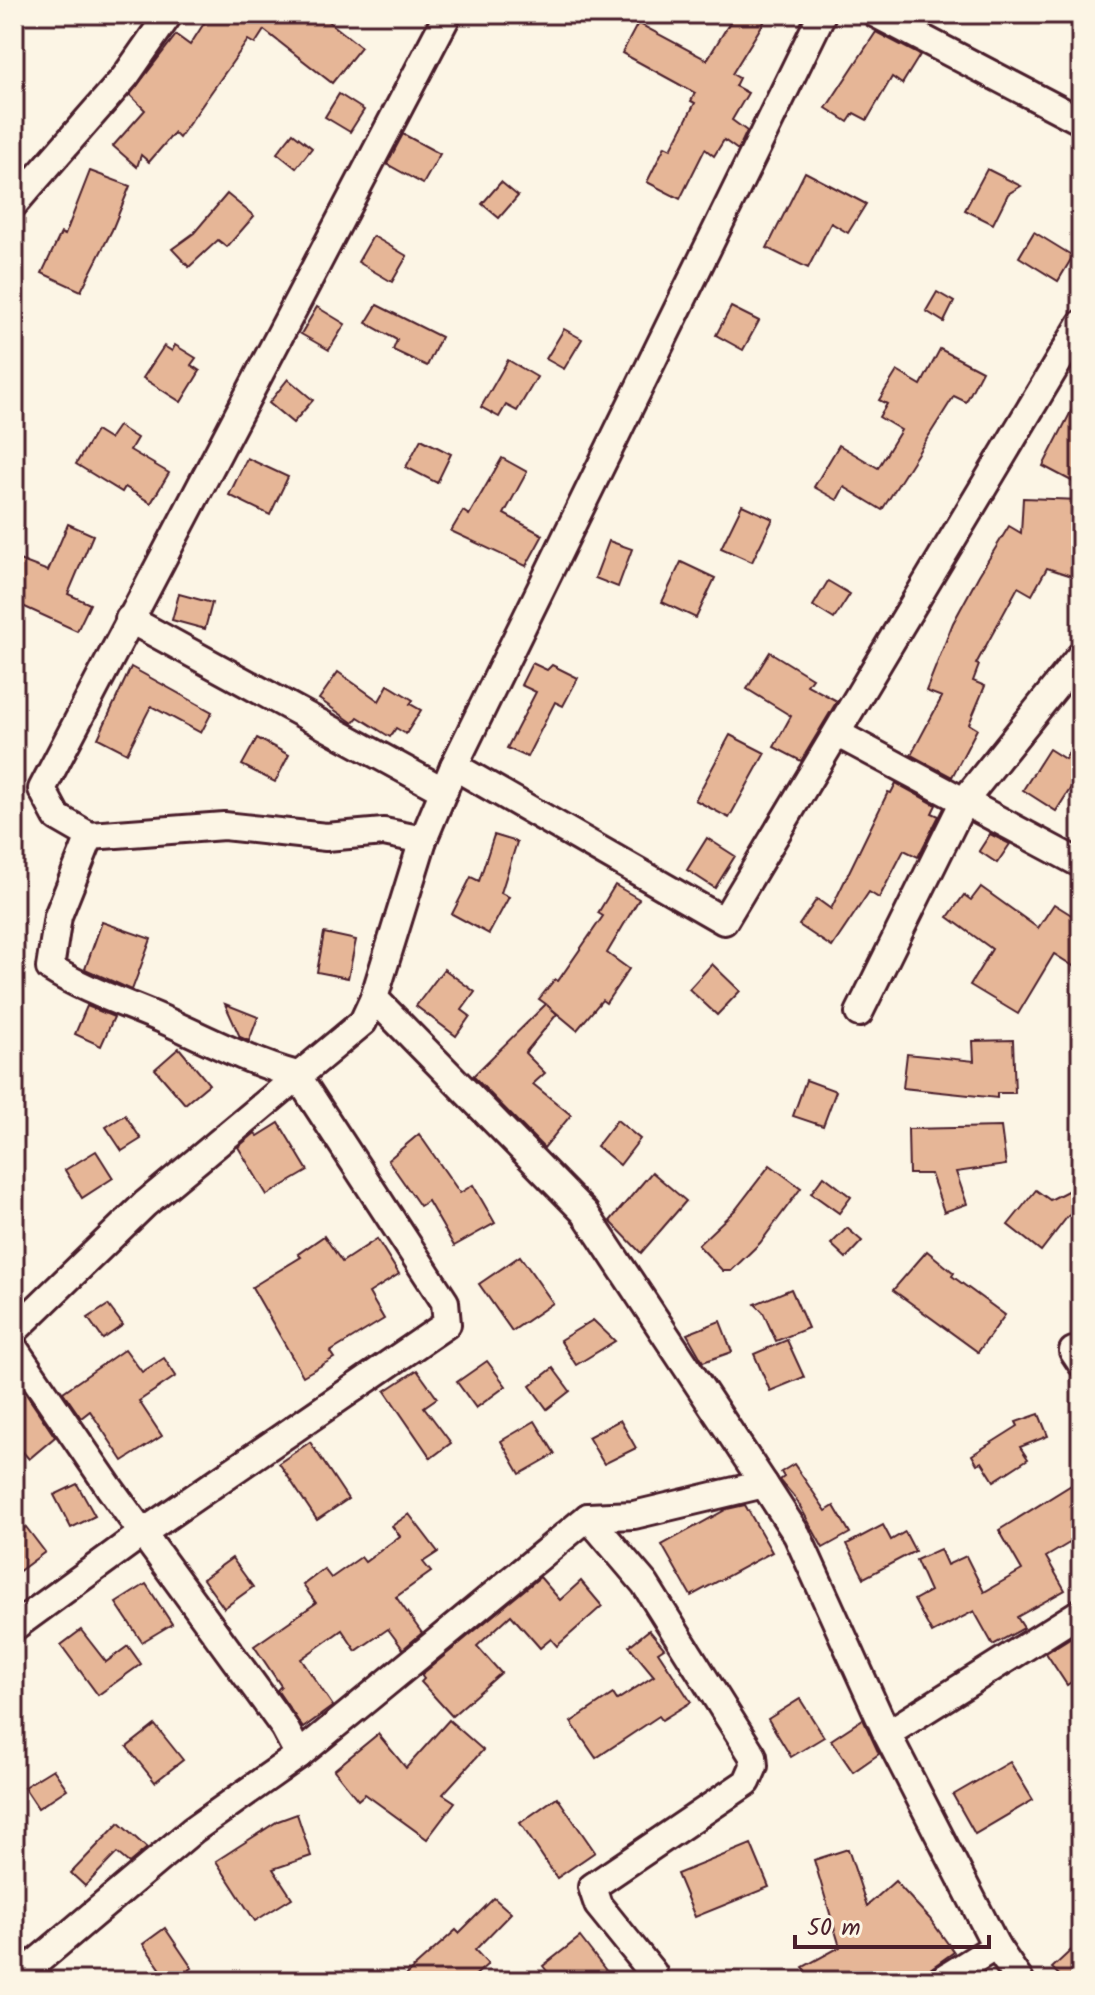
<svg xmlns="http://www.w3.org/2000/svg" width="1095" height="1995" viewBox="0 0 1095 1995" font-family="Kalam,sans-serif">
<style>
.building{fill:#e6b697;stroke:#4a1f2b;stroke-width:2}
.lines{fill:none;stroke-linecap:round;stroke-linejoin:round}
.street-casing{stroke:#4a1f2b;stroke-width:32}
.street{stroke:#fcf5e5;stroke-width:26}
</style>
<rect width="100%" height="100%" fill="#fcf5e5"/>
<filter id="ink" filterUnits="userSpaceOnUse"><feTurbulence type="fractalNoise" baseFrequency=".0125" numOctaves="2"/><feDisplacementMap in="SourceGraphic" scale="16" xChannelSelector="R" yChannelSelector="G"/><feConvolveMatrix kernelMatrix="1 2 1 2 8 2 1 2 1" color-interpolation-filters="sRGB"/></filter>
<g filter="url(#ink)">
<g class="building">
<polygon points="210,14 319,14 361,47 332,83 264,30 255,44 248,40 179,138 174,133 149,162 141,155 137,167 113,146 145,110 130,95 176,35 190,45"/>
<polygon points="735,14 769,14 732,74 739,78 735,86 748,93 732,120 747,131 738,150 724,140 714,156 705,149 680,199 647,182 665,146 671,149 695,103 691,101 695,93 622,53 638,23 707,60"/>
<polygon points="876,32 920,55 902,84 892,77 867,120 854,113 848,122 826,108"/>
<polygon points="339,94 364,110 350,132 325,117"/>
<polygon points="293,133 312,148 296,168 277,153"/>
<polygon points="403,134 440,154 423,184 387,164"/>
<polygon points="987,169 1021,186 1008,194 993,224 965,210"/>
<polygon points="90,171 130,186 112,230 81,291 42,273 61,233 65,235"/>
<polygon points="805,172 866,204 848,233 831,223 808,268 767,248"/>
<polygon points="501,182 518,196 499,218 482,204"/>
<polygon points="227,194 254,216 227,247 218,240 189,267 172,249 194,233"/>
<polygon points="1034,232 1073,256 1058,281 1019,257"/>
<polygon points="373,236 407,256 392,282 358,262"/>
<polygon points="937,292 954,302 944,322 926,311"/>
<polygon points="377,305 441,337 427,366 393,350 397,340 366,323"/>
<polygon points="317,307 345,324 329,350 301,334"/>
<polygon points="731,307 759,321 743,350 716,335"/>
<polygon points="564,329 582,339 564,369 546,359"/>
<polygon points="175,345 196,358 191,365 200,371 181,402 143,378 164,346 172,351"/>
<polygon points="940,349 982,371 966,402 954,396 882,510 844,487 837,500 814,487 839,445 878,468 901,430 879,417 887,404 879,400 897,371 921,385"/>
<polygon points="508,360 537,377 517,411 506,405 499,417 481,407"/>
<polygon points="288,379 313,400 293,423 269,403"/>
<polygon points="1081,392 1081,486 1043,466"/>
<polygon points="118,426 137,438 130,450 169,473 151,503 125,487 122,492 76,464 96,431 109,439"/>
<polygon points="421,439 451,454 437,483 406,467"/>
<polygon points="247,458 288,477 270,515 229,495"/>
<polygon points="502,458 527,472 504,514 543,535 526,566 451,531 463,511 469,515"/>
<polygon points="1023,498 1081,500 1081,579 1047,568 1032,595 1018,587 976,664 979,665 973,681 985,686 969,724 977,729 952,777 911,755 942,697 926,691 953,623 979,575 1009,526 1021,533"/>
<polygon points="742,505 773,519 752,562 721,548"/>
<polygon points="68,524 93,535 68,594 90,604 77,631 14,602 14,558 48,571"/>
<polygon points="609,541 632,549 618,587 595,578"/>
<polygon points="681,562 715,578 696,618 662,602"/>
<polygon points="828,581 850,594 834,619 813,606"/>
<polygon points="179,594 212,603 205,629 172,620"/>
<polygon points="770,652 812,678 807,685 837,701 801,761 774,747 791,716 747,689"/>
<polygon points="532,663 547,670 552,665 578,678 563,706 555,702 527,757 507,748 536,692 521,685"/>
<polygon points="131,667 212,712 201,733 151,706 127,753 98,738"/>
<polygon points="338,672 379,701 388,685 413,700 410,704 421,710 406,734 396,728 390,737 358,717 353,723 319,699"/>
<polygon points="1081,732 1081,772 1056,811 1023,790 1049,749 1065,759"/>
<polygon points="730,735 765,753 729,818 695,800"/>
<polygon points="257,738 289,755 275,782 242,765"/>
<polygon points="896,783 936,805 932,813 939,816 918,857 904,850 879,898 869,892 832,947 799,925 817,899 831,909 888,792 891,793"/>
<polygon points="990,834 1010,844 997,863 979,851"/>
<polygon points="494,835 517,842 501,893 509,897 489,934 452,914 471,877 479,881"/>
<polygon points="707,838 735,856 715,888 687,870"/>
<polygon points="615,885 639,899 607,953 629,969 606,1003 602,1000 577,1030 547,1005 557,1014 525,1053 545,1073 533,1084 571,1115 544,1148 473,1076 546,1004 539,999 555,979 558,981 603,916 598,913"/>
<polygon points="981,887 1038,928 1054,904 1081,921 1081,971 1054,954 1018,1014 970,985 992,949 948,917 964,895 971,900"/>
<polygon points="102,922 151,939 132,990 85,969"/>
<polygon points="324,933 356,940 348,978 317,972"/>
<polygon points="712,964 740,991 717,1015 689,989"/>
<polygon points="444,969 475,992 462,1010 470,1016 456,1036 416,1006"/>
<polygon points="225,1004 258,1017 249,1041 240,1037"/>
<polygon points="87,1006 114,1017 101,1046 75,1034"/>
<polygon points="1013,1040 1015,1093 997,1093 997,1098 903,1088 907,1054 974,1061 973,1041"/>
<polygon points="179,1048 209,1084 185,1104 155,1069"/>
<polygon points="806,1080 836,1091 823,1126 793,1116"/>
<polygon points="125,1115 141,1139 122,1151 106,1127"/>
<polygon points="617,1120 640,1139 620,1165 597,1146"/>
<polygon points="279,1123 308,1171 267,1195 238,1147 255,1133 258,1136"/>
<polygon points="1001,1127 1006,1165 956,1172 967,1204 944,1212 931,1174 909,1174 908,1129"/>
<polygon points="419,1134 460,1193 473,1185 495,1223 454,1246 428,1201 420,1206 388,1160"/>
<polygon points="96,1151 113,1178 82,1198 65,1170"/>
<polygon points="770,1165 801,1188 760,1243 731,1271 723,1271 698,1245 736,1209"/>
<polygon points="652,1172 686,1201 641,1253 610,1221"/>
<polygon points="824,1176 851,1197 839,1213 811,1193"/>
<polygon points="1081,1184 1081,1209 1068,1216 1041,1251 1008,1225 1036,1190 1050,1200"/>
<polygon points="847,1228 862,1241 846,1258 831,1244"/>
<polygon points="324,1236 342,1262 377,1239 399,1274 369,1293 384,1319 330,1352 334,1358 303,1376 252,1287 301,1257 298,1254"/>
<polygon points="927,1251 954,1273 952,1276 1005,1315 978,1352 893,1290"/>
<polygon points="520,1256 553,1303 512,1331 479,1284"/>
<polygon points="791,1289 808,1328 776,1341 763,1312 755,1304"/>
<polygon points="108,1305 123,1325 103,1339 88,1318"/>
<polygon points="593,1320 615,1341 576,1365 560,1340"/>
<polygon points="720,1321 732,1352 703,1362 687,1334"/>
<polygon points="787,1340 804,1377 770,1391 754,1354"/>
<polygon points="125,1349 142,1372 164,1358 176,1376 139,1401 162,1436 123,1461 90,1411 81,1418 63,1392"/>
<polygon points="487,1361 506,1386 476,1408 457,1382"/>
<polygon points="553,1368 570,1391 547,1409 530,1386"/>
<polygon points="417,1370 437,1398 424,1407 451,1443 431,1458 385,1391"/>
<polygon points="14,1376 55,1437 29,1459 14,1442"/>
<polygon points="1039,1414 1048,1436 1020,1447 1028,1459 994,1481 982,1462 977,1464 972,1455 1018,1426 1016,1422"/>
<polygon points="620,1420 636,1448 604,1464 588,1437"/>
<polygon points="535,1421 555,1454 520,1474 501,1441"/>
<polygon points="310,1442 348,1499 317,1520 279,1463"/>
<polygon points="794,1464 826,1511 834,1506 850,1533 823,1548 796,1499 780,1480 784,1477 781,1472"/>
<polygon points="1081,1479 1081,1536 1046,1557 1065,1590 1017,1617 1024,1628 993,1645 974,1611 932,1633 914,1600 930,1591 916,1560 940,1549 947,1565 966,1556 984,1592 1022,1570 999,1530"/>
<polygon points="77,1484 95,1516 71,1528 54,1495"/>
<polygon points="745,1505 772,1552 691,1596 662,1545 727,1509"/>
<polygon points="409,1514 438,1552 423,1562 431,1572 396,1597 422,1633 403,1649 388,1629 356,1651 342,1630 301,1659 333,1706 303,1728 277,1690 281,1686 254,1646 316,1603 303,1585 324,1569 331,1578 361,1557 365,1562 400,1536 392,1526"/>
<polygon points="883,1525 891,1540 905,1532 915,1551 864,1578 847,1544"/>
<polygon points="26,1527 45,1552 14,1575 14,1536"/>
<polygon points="232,1558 253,1587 224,1608 203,1579"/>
<polygon points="540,1577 560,1600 581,1581 602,1606 557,1646 551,1639 540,1648 511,1615 477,1646 501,1673 452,1716 421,1682 424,1679 421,1675"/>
<polygon points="146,1584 172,1624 142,1642 116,1603"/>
<polygon points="81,1630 106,1662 128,1646 141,1664 98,1695 61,1645"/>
<polygon points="649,1630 664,1648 658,1652 691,1702 662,1720 659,1716 596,1758 571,1722 613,1694 617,1700 654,1676 629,1646"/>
<polygon points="1081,1631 1081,1675 1067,1685 1046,1653"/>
<polygon points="800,1699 824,1737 791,1757 768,1719"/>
<polygon points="863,1719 879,1754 853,1772 831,1740"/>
<polygon points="449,1720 483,1750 443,1794 455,1802 427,1839 365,1794 358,1800 334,1770 378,1734 406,1768"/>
<polygon points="155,1725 183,1760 155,1782 127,1747"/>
<polygon points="1010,1762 1033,1800 975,1834 953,1795"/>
<polygon points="53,1769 67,1789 38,1808 24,1787"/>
<polygon points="557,1797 595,1852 557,1878 520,1823"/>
<polygon points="297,1814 311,1856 273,1869 292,1898 255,1921 216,1861 278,1821"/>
<polygon points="119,1823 147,1848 129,1863 117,1853 85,1886 71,1873"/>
<polygon points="751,1844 769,1887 695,1917 677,1874"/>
<polygon points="848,1849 867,1906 895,1881 930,1919 954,1952 913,1981 812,1981 803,1967 840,1947 814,1860"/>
<polygon points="494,1898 511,1913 475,1950 488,1964 469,1981 399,1981 456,1930 459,1933"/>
<polygon points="165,1928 192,1968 173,1981 169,1981 143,1944"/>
<polygon points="580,1937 614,1981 555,1981 543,1966"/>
<polygon points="1081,1941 1081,1981 1065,1981 1052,1968"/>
</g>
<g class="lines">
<defs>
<g id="street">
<polyline points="822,14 454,766 423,840 374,998 585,1213 764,1484 797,1535 887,1734 996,1946 1020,1981"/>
<polyline points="876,14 1081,121"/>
<polyline points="14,204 125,77 169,14"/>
<polyline points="129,619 444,791"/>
<polyline points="838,734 1081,864"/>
<polyline points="454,766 724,921 1081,324"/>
<polyline points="423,840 384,832 326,837 224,826 90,836 57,817 42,789 448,14"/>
<polyline points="859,1013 964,801 1081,655"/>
<polyline points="14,1331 145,1204 363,1022 374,998"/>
<polyline points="14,1348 109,1487 284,1727 299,1755"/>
<polyline points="1073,1351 1081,1363"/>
<polyline points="588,1517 645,1584 753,1756 754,1766 747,1782 592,1887 598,1905 653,1973"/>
<path d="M14 1627 144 1532 447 1324 445 1302 297 1075C250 1062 206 1039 162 1019 123 1002 86 991 50 968L58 916 90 836"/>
<polyline points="887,1734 1081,1612"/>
<polyline points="14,1981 193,1830 299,1755 588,1517 634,1515 764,1484"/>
<polyline points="940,1981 996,1946"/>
</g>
</defs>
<use href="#street" class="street-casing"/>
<use href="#street" class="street"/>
</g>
</g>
<rect width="1095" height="1995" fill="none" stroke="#fcf5e5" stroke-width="48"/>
<rect x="24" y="24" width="1047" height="1947" fill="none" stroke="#4a1f2b" stroke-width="3" filter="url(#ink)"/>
<path d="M795 1935v12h194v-12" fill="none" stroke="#4a1f2b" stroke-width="4"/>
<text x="807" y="1935" font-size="24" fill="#4a1f2b" stroke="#fcf5e5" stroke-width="6" paint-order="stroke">50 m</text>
</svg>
